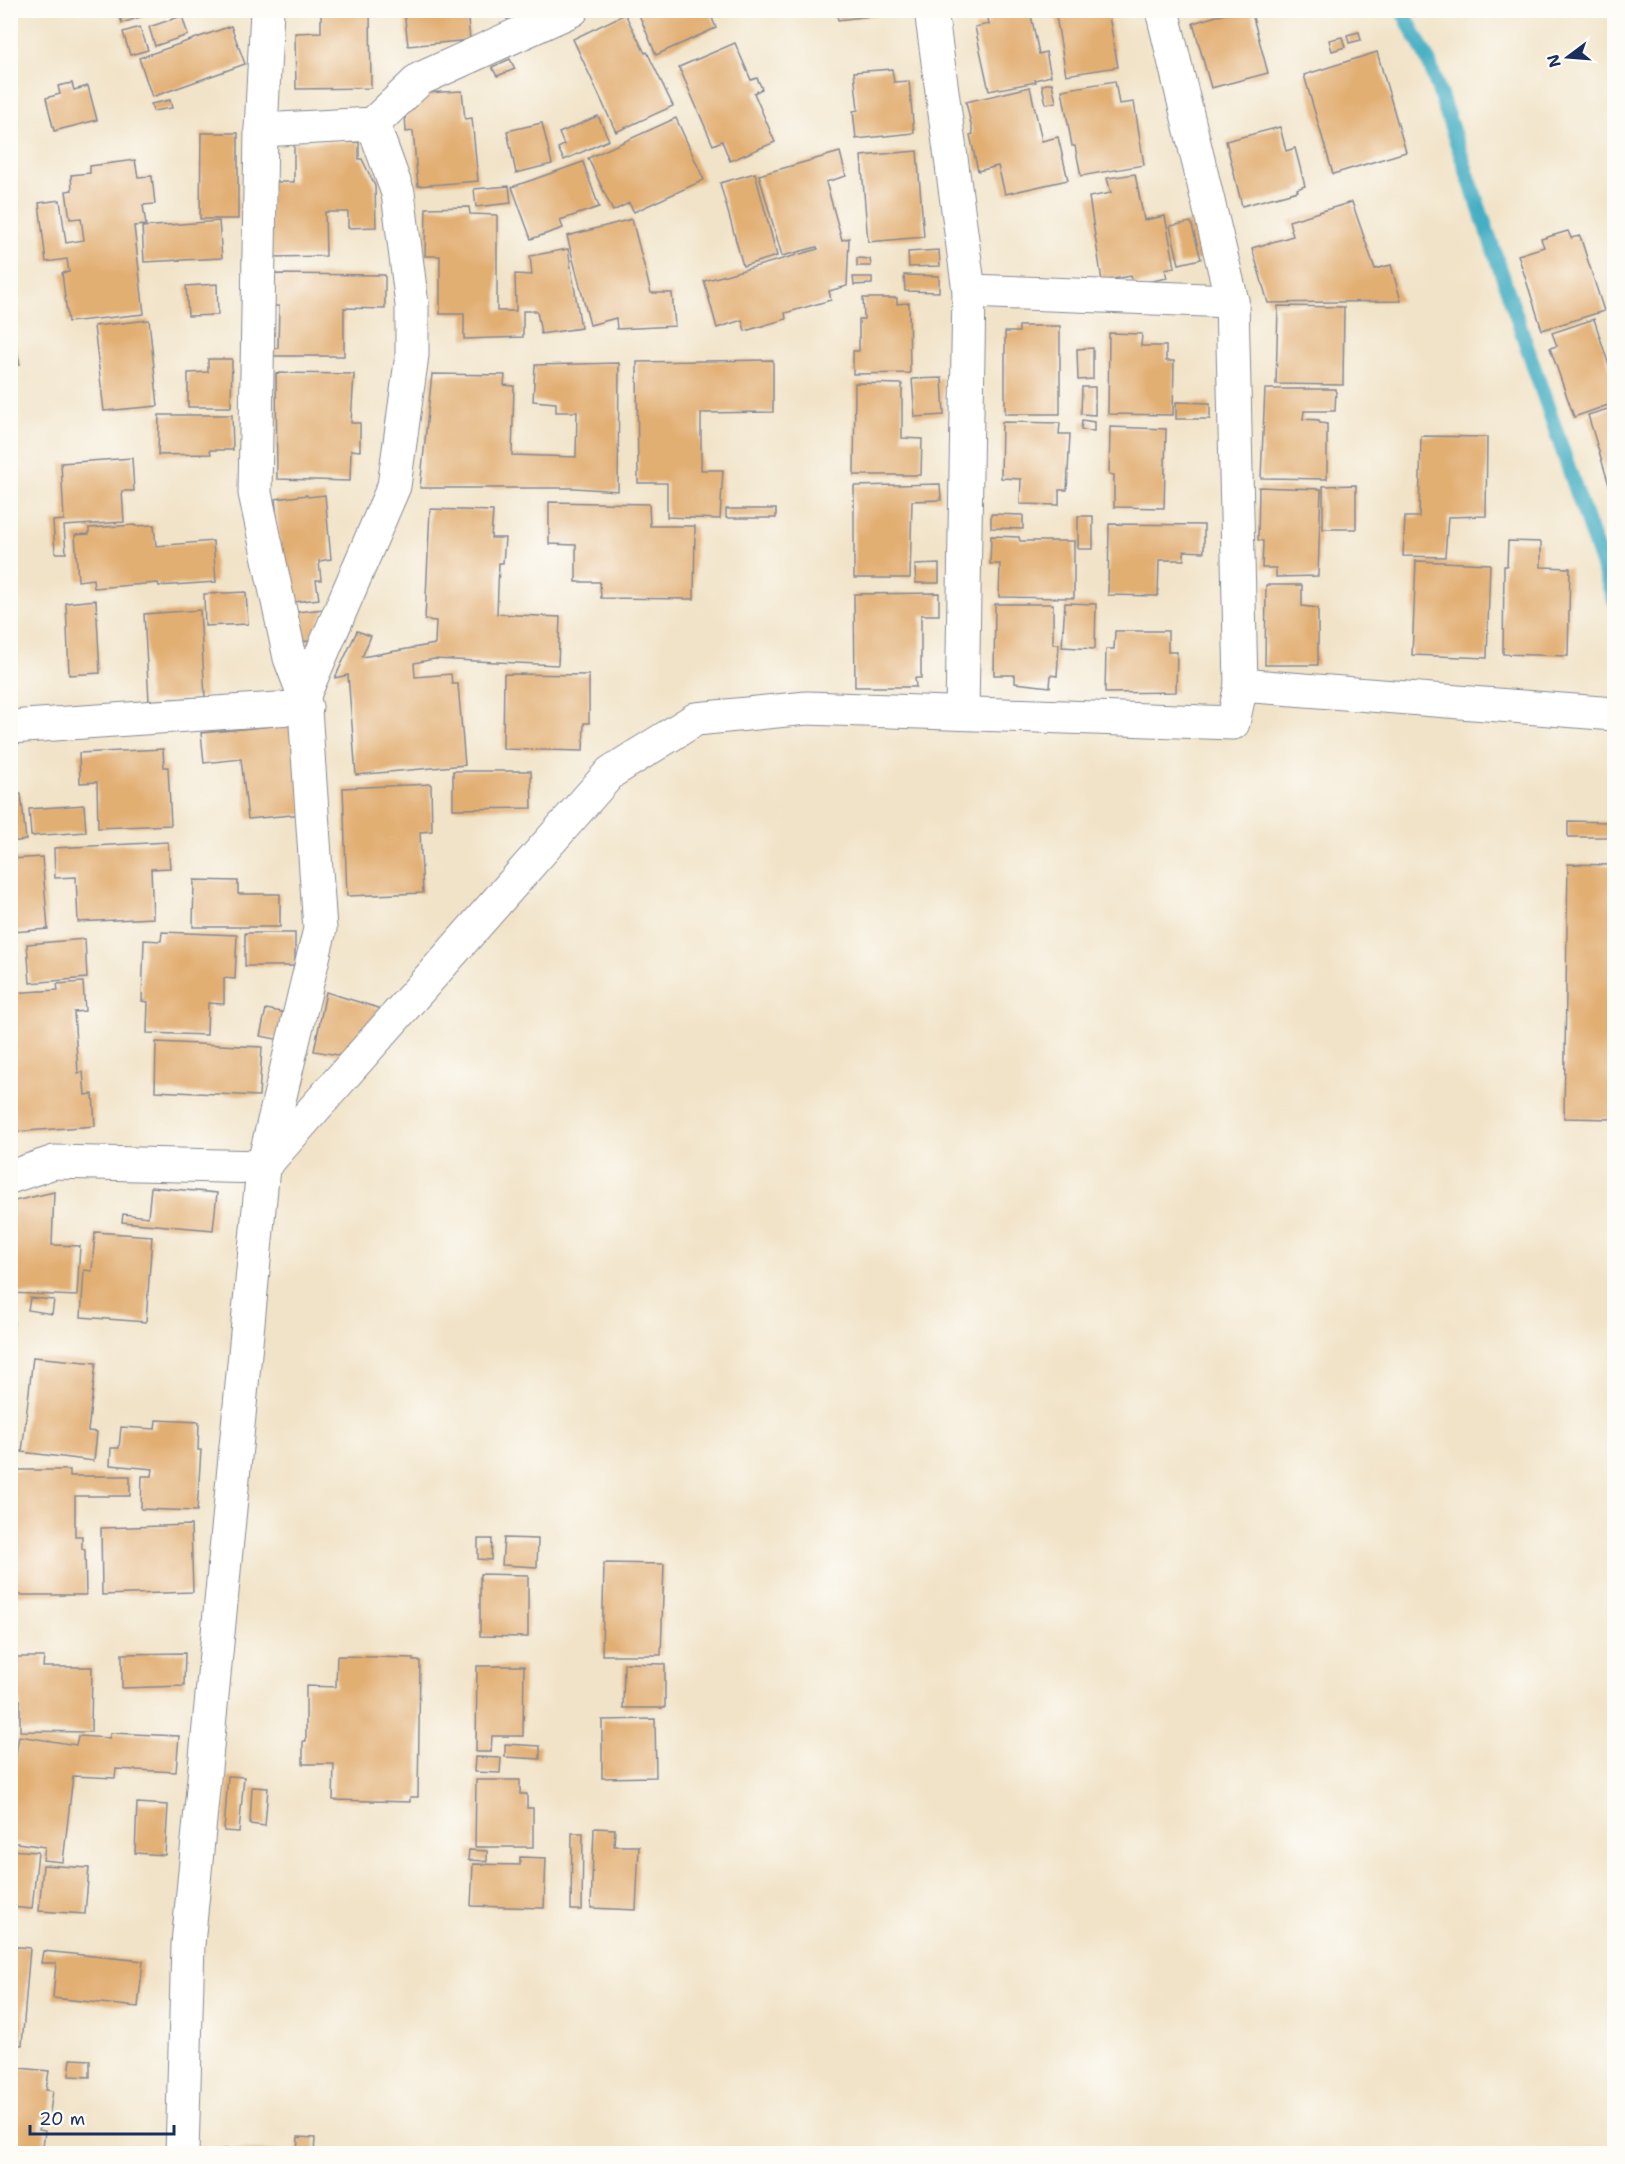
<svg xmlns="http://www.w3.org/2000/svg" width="1625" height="2164" viewBox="0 0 1625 2164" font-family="'Shantell Sans',sans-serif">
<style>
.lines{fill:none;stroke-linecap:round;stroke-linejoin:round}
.stream{stroke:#44aec3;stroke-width:15}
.building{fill:#e2af73}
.street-casing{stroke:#868993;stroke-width:35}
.street{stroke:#fff;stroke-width:33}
</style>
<rect width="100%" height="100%" fill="#fdfcf7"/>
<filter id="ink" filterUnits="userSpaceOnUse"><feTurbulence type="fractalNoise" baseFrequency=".0167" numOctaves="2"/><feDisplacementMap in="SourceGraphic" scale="12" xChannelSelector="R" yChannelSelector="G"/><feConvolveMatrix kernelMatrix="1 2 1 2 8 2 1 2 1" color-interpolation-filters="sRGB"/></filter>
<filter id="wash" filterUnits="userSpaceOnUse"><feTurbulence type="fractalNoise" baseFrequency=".008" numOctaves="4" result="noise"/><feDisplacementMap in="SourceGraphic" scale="24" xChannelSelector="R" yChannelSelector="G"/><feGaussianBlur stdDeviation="1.35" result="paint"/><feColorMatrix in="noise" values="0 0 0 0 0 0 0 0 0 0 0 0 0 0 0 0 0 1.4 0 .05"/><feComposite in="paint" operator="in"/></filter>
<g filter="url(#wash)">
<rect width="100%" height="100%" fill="#f1e3c8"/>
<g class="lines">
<polyline class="stream" points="1402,10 1429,62 1614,600"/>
</g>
<g id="blocks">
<g class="building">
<polygon points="118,10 159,10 159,11 122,23"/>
<polygon points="321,10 370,10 371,88 296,89 295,33 321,32"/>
<polygon points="404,10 467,10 470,40 408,46"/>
<polygon points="502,10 526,10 507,19"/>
<polygon points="637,10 709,10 716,28 656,55"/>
<polygon points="836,10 894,10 895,13 838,20"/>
<polygon points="996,10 1030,10 1039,54 1046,52 1051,76 1035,80 1036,82 989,91 975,27 989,24 987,12"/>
<polygon points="1055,10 1108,10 1118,67 1066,75"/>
<polygon points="1237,10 1251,10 1268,73 1211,88 1193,23"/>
<polygon points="625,14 645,53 647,52 673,106 616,132 573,39"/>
<polygon points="182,16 188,35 155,46 149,27"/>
<polygon points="231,26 245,64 152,97 139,58"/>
<polygon points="140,27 148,50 130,55 123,32"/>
<polygon points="1359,32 1361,40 1349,43 1347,35"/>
<polygon points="1342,37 1345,47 1332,51 1329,40"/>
<polygon points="735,43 751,80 757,78 762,89 754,93 775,142 730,161 722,141 713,145 679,67"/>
<polygon points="1377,52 1406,152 1333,174 1304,75"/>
<polygon points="510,59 515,69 497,76 492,67"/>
<polygon points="892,69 894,82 909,81 914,133 856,139 853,111 858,110 854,72"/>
<polygon points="1115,81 1119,104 1134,102 1144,165 1081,176 1075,146 1072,146 1062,90"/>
<polygon points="72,83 74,90 88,86 97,120 54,131 46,98 60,94 58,86"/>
<polygon points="1052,83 1056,102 1046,104 1042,85"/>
<polygon points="1030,87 1042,141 1058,137 1068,180 1005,194 998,166 978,171 970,135 973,134 966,102"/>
<polygon points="462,91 465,119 472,118 478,181 418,186 413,131 406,132 405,113 424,93"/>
<polygon points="170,100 172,108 153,111 151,104"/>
<polygon points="598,116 609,140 564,160 558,148 564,145 559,133"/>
<polygon points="676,118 704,180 634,212 629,203 613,211 588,158"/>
<polygon points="542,123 552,164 516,173 507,131"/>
<polygon points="1280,127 1286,151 1295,148 1305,186 1297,189 1298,191 1242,206 1226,141"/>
<polygon points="201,133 238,133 238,219 200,219"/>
<polygon points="359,142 359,159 362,159 375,186 376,227 348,228 348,212 325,212 326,256 271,257 270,182 294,182 294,143"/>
<polygon points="917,151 924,237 868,242 861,156"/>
<polygon points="840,152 846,176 826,182 842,240 849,238 847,286 829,291 831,300 785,313 786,319 745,331 742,320 717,328 704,281 818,249 817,247 782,256 759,175"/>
<polygon points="135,160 138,177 152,176 155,204 143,205 146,225 134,226 144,314 68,322 62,273 69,272 67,259 46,262 39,203 60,200 66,243 84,240 81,218 70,219 66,191 72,190 71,175 90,173 90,166"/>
<polygon points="583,162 599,207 560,220 563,228 531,239 512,187"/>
<polygon points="755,173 777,256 743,266 720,183"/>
<polygon points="1135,174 1144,220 1165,216 1175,267 1165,269 1167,278 1133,285 1131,276 1102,281 1089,197 1111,193 1107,178"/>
<polygon points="509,186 511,203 476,207 474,189"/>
<polygon points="1352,202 1375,269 1391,265 1401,301 1268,303 1252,248 1293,236 1289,221"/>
<polygon points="469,207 470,214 497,215 497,311 516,311 515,274 532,275 530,256 568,249 581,328 541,334 537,311 523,311 523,337 464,339 464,314 440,314 440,256 425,256 426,208"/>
<polygon points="632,219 651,293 672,293 675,326 617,329 616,318 590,325 567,236"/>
<polygon points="219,221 222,258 144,262 142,227"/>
<polygon points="1191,222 1201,259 1179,264 1170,226"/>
<polygon points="1568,231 1571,238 1580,236 1604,311 1542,330 1518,255 1544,247 1541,239"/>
<polygon points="939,250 940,266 909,267 908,252"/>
<polygon points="857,258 870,259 871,266 857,266"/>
<polygon points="266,274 385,275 385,309 344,308 344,356 268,356 268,348 278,348 279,306 266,306"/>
<polygon points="904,275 939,276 939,292 905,291"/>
<polygon points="853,277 872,277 872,284 854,285"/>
<polygon points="217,284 218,315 188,316 186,286"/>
<polygon points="863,298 897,298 897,304 909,303 910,373 853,374 853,351 859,351 859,319 864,319"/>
<polygon points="1278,306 1344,307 1343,385 1276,384"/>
<polygon points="10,318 20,365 10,367"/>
<polygon points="1594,319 1614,381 1614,388 1610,389 1614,403 1574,417 1550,348 1557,346 1552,333"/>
<polygon points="149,320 158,406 104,411 94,326"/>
<polygon points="1019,326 1060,326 1060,414 1005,414 1005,332 1019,332"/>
<polygon points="1109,333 1142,334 1141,346 1166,346 1166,361 1174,361 1173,415 1108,414"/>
<polygon points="1093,348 1093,379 1078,380 1077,349"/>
<polygon points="208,359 232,359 231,407 188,407 188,373 208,372"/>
<polygon points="773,360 773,412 701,413 701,470 723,470 720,519 667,517 667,483 638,483 637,362"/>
<polygon points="619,363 618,491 575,488 420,488 432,374 505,375 504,385 514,386 512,455 576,457 577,412 556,412 556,403 533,401 535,365"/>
<polygon points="276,373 354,374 351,423 360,423 360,451 351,450 350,481 277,479"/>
<polygon points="942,378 944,415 915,417 912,379"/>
<polygon points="855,383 902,384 902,438 922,439 921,475 854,475"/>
<polygon points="1082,387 1095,387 1095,415 1081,414"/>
<polygon points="1265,389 1336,389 1335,411 1304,411 1303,419 1319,420 1320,423 1327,424 1327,479 1261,478"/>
<polygon points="1176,402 1210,403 1210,419 1176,419"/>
<polygon points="1614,407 1614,494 1612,495 1588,415"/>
<polygon points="159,415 232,415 233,450 210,450 211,454 158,455"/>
<polygon points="1082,420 1094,422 1094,431 1081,430"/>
<polygon points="1002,422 1060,423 1059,434 1070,434 1067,490 1059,490 1059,505 1020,504 1021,479 1001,478"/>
<polygon points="1110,427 1166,429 1164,508 1114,507 1114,475 1109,474"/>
<polygon points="1421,436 1487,437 1486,516 1448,517 1445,557 1403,556 1405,517 1419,517"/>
<polygon points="132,458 134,491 122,491 124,522 64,526 66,553 55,553 53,521 64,520 61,463"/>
<polygon points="940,484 941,500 912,501 910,578 854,578 854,486"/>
<polygon points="1356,485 1356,529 1323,529 1323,486"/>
<polygon points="1259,487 1321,489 1318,576 1276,577 1276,568 1262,568 1263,541 1258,540"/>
<polygon points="307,495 308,497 325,495 331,559 319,561 321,580 316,580 319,599 286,603 275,499"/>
<polygon points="549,502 649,504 650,526 695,526 694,599 601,598 600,582 576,582 576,545 549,544"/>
<polygon points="430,509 493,511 491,538 505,538 503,563 499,563 497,614 560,617 558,665 434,659 414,663 415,677 451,674 452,684 458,684 465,765 356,775 348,675 335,678 357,631 371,636 362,657 435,644 436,621 425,620"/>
<rect x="726" y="509" width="50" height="9"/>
<polygon points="991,514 1023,515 1023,529 991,528"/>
<rect x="1078" y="516" width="15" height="33"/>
<polygon points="1109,524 1204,525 1204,552 1184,551 1184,560 1159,560 1158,596 1108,595"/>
<polygon points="135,525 135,526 154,525 156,546 213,541 216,582 159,586 158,583 94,588 93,579 78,581 75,535 89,534 89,528"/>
<polygon points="991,536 1019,537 1020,541 1074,541 1074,598 999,597 1000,564 990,564"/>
<polygon points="1508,541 1541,542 1541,567 1570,568 1568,656 1503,654 1504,566 1507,566"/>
<polygon points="1416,561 1490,564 1487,658 1412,655"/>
<polygon points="939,564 939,583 916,583 915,565"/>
<polygon points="1266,585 1302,585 1302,606 1318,608 1318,665 1265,665"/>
<polygon points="246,592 248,624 205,626 204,594"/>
<polygon points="939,593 939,615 921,615 921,678 915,678 916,687 855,687 854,594"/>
<polygon points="96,600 100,673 69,675 66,603"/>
<polygon points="1065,603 1096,604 1095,649 1062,647"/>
<polygon points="995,604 1053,604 1053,644 1059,644 1057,676 1051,675 1050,687 1015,683 1015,675 994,675"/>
<polygon points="325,609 309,641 291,642 288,613"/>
<polygon points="200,610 205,697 149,701 144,614"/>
<polygon points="1115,631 1168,631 1168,652 1177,652 1176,692 1105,693 1106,649 1114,649"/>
<polygon points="504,674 589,675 589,723 584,723 583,751 503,749"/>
<polygon points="294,724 303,814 248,819 241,759 204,763 201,733"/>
<polygon points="163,749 164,767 168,767 171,825 98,828 97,782 80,783 79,753"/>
<polygon points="453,771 531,771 532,808 453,809"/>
<polygon points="431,784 432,831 420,832 423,893 347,896 343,788"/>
<polygon points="21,794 26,840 10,842 10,795"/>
<polygon points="84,805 86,832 31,836 29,809"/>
<polygon points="1568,821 1611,822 1610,837 1568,837"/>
<polygon points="168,842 170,868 151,869 153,918 78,922 76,877 55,878 54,848"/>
<polygon points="1612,854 1614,854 1614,1119 1564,1118 1568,864 1611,865"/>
<polygon points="42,857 48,929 13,932 10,859"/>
<polygon points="194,880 238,881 238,894 280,894 280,927 193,927"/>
<polygon points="162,932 237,935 235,979 224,978 224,1004 208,1003 207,1035 147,1033 148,1002 142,1001 144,940 161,941"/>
<rect x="245" y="933" width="50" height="33"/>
<polygon points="85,939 87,978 30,983 27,944"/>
<polygon points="83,982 85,1011 74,1012 78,1073 83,1072 85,1095 93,1094 95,1126 13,1132 10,1102 10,993 58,990 57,984"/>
<polygon points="326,992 388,1011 350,1057 314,1051"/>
<polygon points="266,1009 287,1013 281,1040 260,1036"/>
<polygon points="156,1042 262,1047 259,1096 155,1091"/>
<polygon points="151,1187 217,1193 213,1230 122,1222 123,1214 148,1217"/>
<polygon points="54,1192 52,1245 80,1246 77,1296 10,1293 10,1202"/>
<polygon points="95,1232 152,1236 146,1322 81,1317 84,1270 92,1271"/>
<polygon points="30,1298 54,1300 52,1314 28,1310"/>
<polygon points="10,1303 15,1303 12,1354 10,1354"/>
<polygon points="33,1357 96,1363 88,1431 97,1432 94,1461 22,1452"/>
<polygon points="156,1420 199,1422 198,1450 201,1450 197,1511 141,1509 142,1476 152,1476 153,1469 110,1465 111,1448 119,1448 121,1427 155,1429"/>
<polygon points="12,1470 70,1470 70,1476 130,1476 130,1496 75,1496 75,1536 82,1536 82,1549 85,1550 86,1595 12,1595"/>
<polygon points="191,1525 193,1592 102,1595 101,1528"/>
<polygon points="504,1538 538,1539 537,1567 502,1565"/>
<polygon points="478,1539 492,1539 491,1560 478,1559"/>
<polygon points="604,1563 664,1564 661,1655 602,1655"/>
<polygon points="480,1574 528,1575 528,1637 480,1636"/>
<polygon points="185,1653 184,1686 122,1688 122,1654"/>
<polygon points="337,1656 413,1658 413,1661 420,1661 418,1797 410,1797 410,1802 333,1800 334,1764 303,1764 303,1741 306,1741 306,1686 336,1687"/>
<polygon points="12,1657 44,1657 43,1667 92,1667 91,1732 20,1731 20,1700 11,1700"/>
<polygon points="624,1663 665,1664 665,1708 623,1708"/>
<polygon points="477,1666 524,1666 523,1736 492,1736 491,1752 476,1752"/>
<polygon points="655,1719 656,1777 602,1778 602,1720"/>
<polygon points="110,1733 179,1736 176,1772 116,1769 115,1778 73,1776 63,1862 43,1860 45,1847 10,1842 10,1766 14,1767 19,1736 76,1745 78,1736 110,1738"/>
<polygon points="505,1744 540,1746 540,1759 505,1757"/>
<polygon points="475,1757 501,1758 500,1773 474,1772"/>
<polygon points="228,1776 244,1777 239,1832 224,1831"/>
<polygon points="476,1780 520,1780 520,1794 527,1794 527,1808 533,1808 533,1847 475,1847"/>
<polygon points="252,1787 268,1788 265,1826 250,1824"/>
<polygon points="137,1803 168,1805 165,1855 135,1853"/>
<polygon points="594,1828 615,1829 614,1846 639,1846 636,1910 591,1908"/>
<polygon points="572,1833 583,1833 582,1910 571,1910"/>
<polygon points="10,1850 38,1852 32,1909 10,1907"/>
<polygon points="469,1850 487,1851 487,1861 468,1860"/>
<polygon points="520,1857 546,1858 544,1908 471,1906 473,1864 520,1865"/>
<polygon points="43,1865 89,1868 85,1914 39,1911"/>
<polygon points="10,1946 30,1948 22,2045 10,2044"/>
<polygon points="43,1951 143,1961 138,2007 53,1998 56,1963 41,1963"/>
<polygon points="71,2059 90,2060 90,2077 69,2076"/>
<polygon points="10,2067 49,2071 46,2090 53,2091 49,2119 41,2117 39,2130 45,2131 42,2154 10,2154"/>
<polygon points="298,2137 315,2138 314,2154 297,2154"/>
<polygon points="222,2149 279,2151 279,2154 222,2154"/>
</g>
</g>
</g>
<g filter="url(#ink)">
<use href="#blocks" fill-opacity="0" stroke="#868993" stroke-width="1.5"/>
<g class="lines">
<defs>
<g id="street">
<polyline points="931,10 969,291 962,713"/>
<polyline points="261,130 373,124 420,79 572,10"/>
<polyline points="969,291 1232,301"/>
<polyline points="1241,685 1614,714"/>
<polyline points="304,695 394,486 412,355 412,305 398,193 373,124"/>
<polyline points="10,727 306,707"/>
<polyline points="10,1177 54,1162 263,1167 611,772 696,719 807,708 1233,723 1241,685 1232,301 1162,10"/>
<polyline points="182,2154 188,1944 263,1167 320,929 304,695 290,658 255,493 261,130 267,10"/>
</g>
</defs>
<use href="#street" class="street-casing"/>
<use href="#street" class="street"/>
</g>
</g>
<rect width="1625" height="2164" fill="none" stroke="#fdfcf7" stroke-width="36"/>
<g transform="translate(1568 57) rotate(254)" stroke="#fdfcf7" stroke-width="4.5" paint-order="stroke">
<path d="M0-4.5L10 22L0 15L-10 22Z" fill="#1b2f5e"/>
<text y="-9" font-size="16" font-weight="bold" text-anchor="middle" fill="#1b2f5e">N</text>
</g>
<path d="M30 2125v9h144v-9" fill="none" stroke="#1b2f5e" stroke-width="3"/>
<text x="39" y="2125" font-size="18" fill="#1b2f5e" stroke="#fdfcf7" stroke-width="4.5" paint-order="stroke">20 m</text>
</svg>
